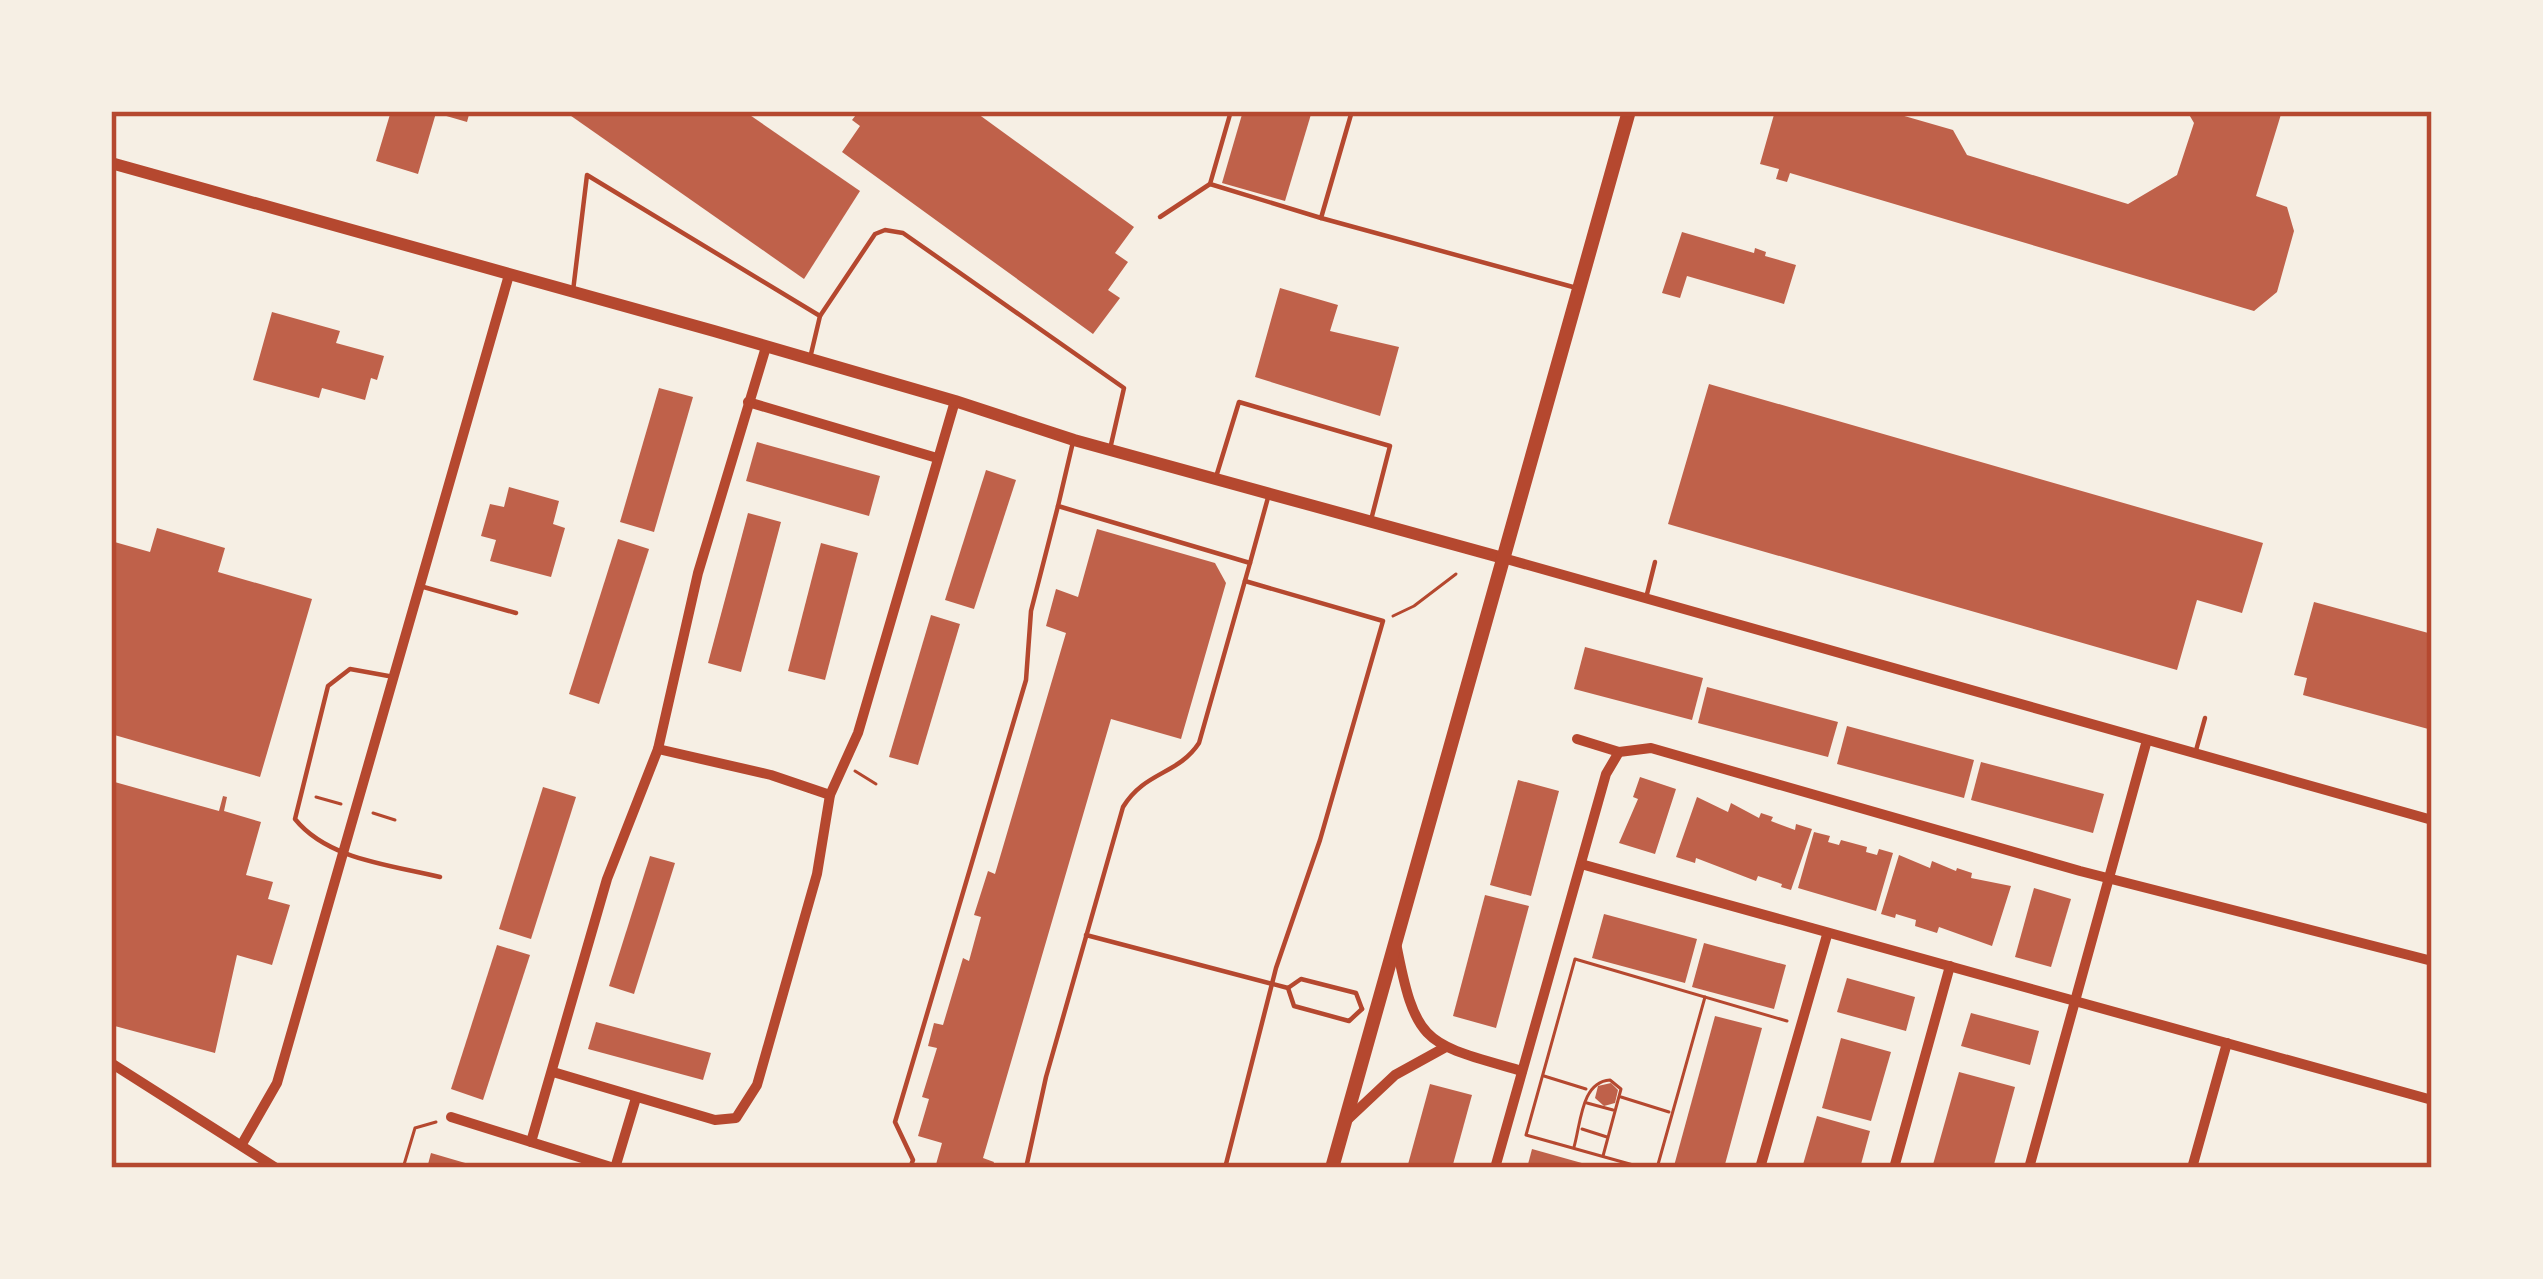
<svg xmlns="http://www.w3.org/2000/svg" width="2543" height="1279" viewBox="0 0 2543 1279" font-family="Lato,sans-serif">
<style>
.building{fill:#bf614a}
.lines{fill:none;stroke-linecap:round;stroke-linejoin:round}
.path{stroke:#b5482f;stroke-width:3}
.service{stroke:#b5482f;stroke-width:4.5}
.minor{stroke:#b5482f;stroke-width:10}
.tertiary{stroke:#b5482f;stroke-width:12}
.secondary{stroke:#b5482f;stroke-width:14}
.neatline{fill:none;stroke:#b5482f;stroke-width:4.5}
</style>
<rect width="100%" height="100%" fill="#f6efe4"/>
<g class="building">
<polygon points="391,111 470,111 467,122 436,113 418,174 376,161"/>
<polygon points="564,111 744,111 860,191 804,279"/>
<polygon points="859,111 974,111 1134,227 1115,253 1128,262 1108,290 1120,298 1093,334 842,152 860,126 852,120"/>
<polygon points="1243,111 1312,111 1285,201 1222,183"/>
<polygon points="1775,111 1887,111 1953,130 1967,155 2128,204 2177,175 2194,123 2187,111 2282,111 2256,196 2287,207 2294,231 2277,292 2254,311 1790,173 1787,182 1776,179 1779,169 1760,164"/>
<polygon points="1682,232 1754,253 1755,248 1766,252 1765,256 1796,265 1784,304 1687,276 1680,298 1662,293"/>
<polygon points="1280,288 1338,305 1330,331 1399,347 1380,416 1255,377"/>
<polygon points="272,312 340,331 336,343 384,356 377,380 371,378 365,400 322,388 319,398 253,380"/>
<polygon points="1709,384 2263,543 2242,613 2197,600 2177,670 1668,524"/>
<polygon points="659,388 693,397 654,532 620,522"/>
<polygon points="757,442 880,476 869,516 746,481"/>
<polygon points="986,470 1016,480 974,609 945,600"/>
<polygon points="509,487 559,501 553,524 565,528 551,577 490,561 496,540 481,536 490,504 504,507"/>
<polygon points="748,513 781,522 741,672 708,663"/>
<polygon points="157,528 225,548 218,572 312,599 260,777 111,734 111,541 150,552"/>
<polygon points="1097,529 1215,563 1226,583 1181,739 1111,719 983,1158 994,1162 992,1168 935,1168 942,1143 918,1136 929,1099 922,1097 937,1048 928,1046 934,1023 943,1025 963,958 969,961 981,917 974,915 988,871 995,874 1066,633 1046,626 1056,589 1078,597"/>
<polygon points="618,539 649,549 599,704 569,694"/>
<polygon points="821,543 858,553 825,680 788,671"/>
<polygon points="2314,602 2432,634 2432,730 2303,695 2307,678 2294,675"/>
<polygon points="931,615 960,624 918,765 889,757"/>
<polygon points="1585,647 1703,678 1692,720 1574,689"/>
<polygon points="1707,687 1838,722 1828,757 1698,723"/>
<polygon points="1847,726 1974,760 1964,798 1837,764"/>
<polygon points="1981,762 2104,794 2093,833 1971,800"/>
<polygon points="1640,777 1676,789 1655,854 1619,843 1638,799 1633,797"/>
<polygon points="1518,780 1559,791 1531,896 1490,885"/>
<polygon points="111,781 219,811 223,796 227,797 224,811 261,822 246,875 273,882 268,899 290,905 272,965 237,955 215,1053 111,1025"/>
<polygon points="543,787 576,797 531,939 499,929"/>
<polygon points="1697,797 1728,812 1731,803 1759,818 1761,813 1773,817 1771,821 1795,830 1796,824 1812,829 1791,890 1781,887 1782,884 1758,876 1756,881 1696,858 1695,863 1676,857"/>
<polygon points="1814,832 1830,836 1828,842 1839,845 1841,840 1867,847 1866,852 1877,855 1879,849 1893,853 1876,911 1798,888"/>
<polygon points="1899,855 1930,868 1932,861 1956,871 1957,868 1972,873 1971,878 2011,886 1992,946 1939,927 1937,933 1915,926 1916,920 1896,914 1895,918 1881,914"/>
<polygon points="650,856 675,863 634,994 609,986"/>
<polygon points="2034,888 2071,899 2051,967 2015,957"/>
<polygon points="1485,895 1529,906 1496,1028 1453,1016"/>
<polygon points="1604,914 1697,939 1685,983 1592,958"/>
<polygon points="1704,943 1786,965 1774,1009 1692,987"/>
<polygon points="497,945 530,955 483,1100 451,1089"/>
<polygon points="1847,978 1915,997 1906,1031 1837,1012"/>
<polygon points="1971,1013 2039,1031 2030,1065 1961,1046"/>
<polygon points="1715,1016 1762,1028 1724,1168 1680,1168 1674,1166"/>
<polygon points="596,1022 711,1053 703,1080 588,1049"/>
<polygon points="1841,1038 1891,1052 1871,1121 1822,1108"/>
<polygon points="1959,1072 2015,1087 1993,1168 1932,1168"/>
<polygon points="1611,1083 1618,1090 1615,1103 1604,1106 1595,1098 1598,1086"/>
<polygon points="1430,1084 1472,1095 1452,1168 1407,1168"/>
<polygon points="1817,1116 1870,1131 1860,1168 1802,1168"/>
<polygon points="1532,1149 1596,1167 1596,1168 1527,1168"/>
<polygon points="431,1153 479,1167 479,1168 427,1168"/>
</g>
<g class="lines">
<g class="path">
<polyline points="1393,616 1414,606 1456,574"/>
<polyline points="855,771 876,784"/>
<polyline points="316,797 341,804"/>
<polyline points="373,813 395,820"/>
<polyline points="1544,1076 1586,1089"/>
<polyline points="1621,1097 1669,1112"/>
<polyline points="1587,1103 1613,1110"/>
<polyline points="1582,1129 1607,1137"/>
<path d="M1574 1147C1581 1123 1581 1082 1610 1080L1621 1089 1603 1156"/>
<polyline points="403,1168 415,1128 436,1122"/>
<polyline points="1644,1168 1526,1135 1575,959 1787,1021"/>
<polyline points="1657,1168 1705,997"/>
</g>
<g class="service">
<polyline points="1231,111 1210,184 1321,218"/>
<polyline points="1352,111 1321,218 1573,287"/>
<polyline points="1160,217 1210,184"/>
<polyline points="573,291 587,175 820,316"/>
<polyline points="811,354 820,316 875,234 885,230 903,233 1124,388 1110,449"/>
<polyline points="1216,477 1239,402 1390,446 1371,520"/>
<polyline points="1250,563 1269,494"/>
<polyline points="420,586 516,613"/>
<polyline points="1646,598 1655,562"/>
<path d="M394 677 350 669 328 686 295 819C328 860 392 865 440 877"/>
<polyline points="2195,754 2205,718"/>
<polyline points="1086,935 1288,988 1301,979 1356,993 1362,1009"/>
<polyline points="1288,988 1294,1006 1349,1021 1362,1009"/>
<polyline points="910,1168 913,1160 895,1122 1026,680 1031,611 1058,506"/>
<path d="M1026 1168 1046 1077 1123 807C1145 771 1178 775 1199 743L1250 563 1058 506 1073 442"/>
<polyline points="1225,1168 1276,968 1320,840 1383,621 1245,581"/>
</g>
<g class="minor">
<polyline points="748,402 937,458"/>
<polyline points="1503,558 2432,820"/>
<polyline points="1577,739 1619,752"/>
<polyline points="658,749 771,775 830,795"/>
<polyline points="1581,864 2432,1100"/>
<path d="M1396 943C1416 1047 1425 1043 1522 1071"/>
<polyline points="111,1063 276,1168"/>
<polyline points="553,1072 715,1120 736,1118 757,1085 817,874 830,795 858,733 955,401"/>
<polyline points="451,1117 531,1142"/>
<polyline points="1346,1121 1395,1075 1444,1048"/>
<polyline points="242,1144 277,1083 509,275"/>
<polyline points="614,1168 531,1142 607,879 658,749 698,573 766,347"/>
<polyline points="615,1168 636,1098"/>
<polyline points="1495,1168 1606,774 1619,752 1651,748 2080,871 2432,961"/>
<polyline points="1760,1168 1827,935"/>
<polyline points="1894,1168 1950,966"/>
<polyline points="2029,1168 2147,740"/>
<polyline points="2192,1168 2227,1043"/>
</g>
<polyline class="tertiary" points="111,163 714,331 955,401 1074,440 1503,558"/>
<polyline class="secondary" points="1332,1168 1629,111"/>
</g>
<rect width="2543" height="1279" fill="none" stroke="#f6efe4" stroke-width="228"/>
<rect x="114" y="114" width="2315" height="1051" class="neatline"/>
</svg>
